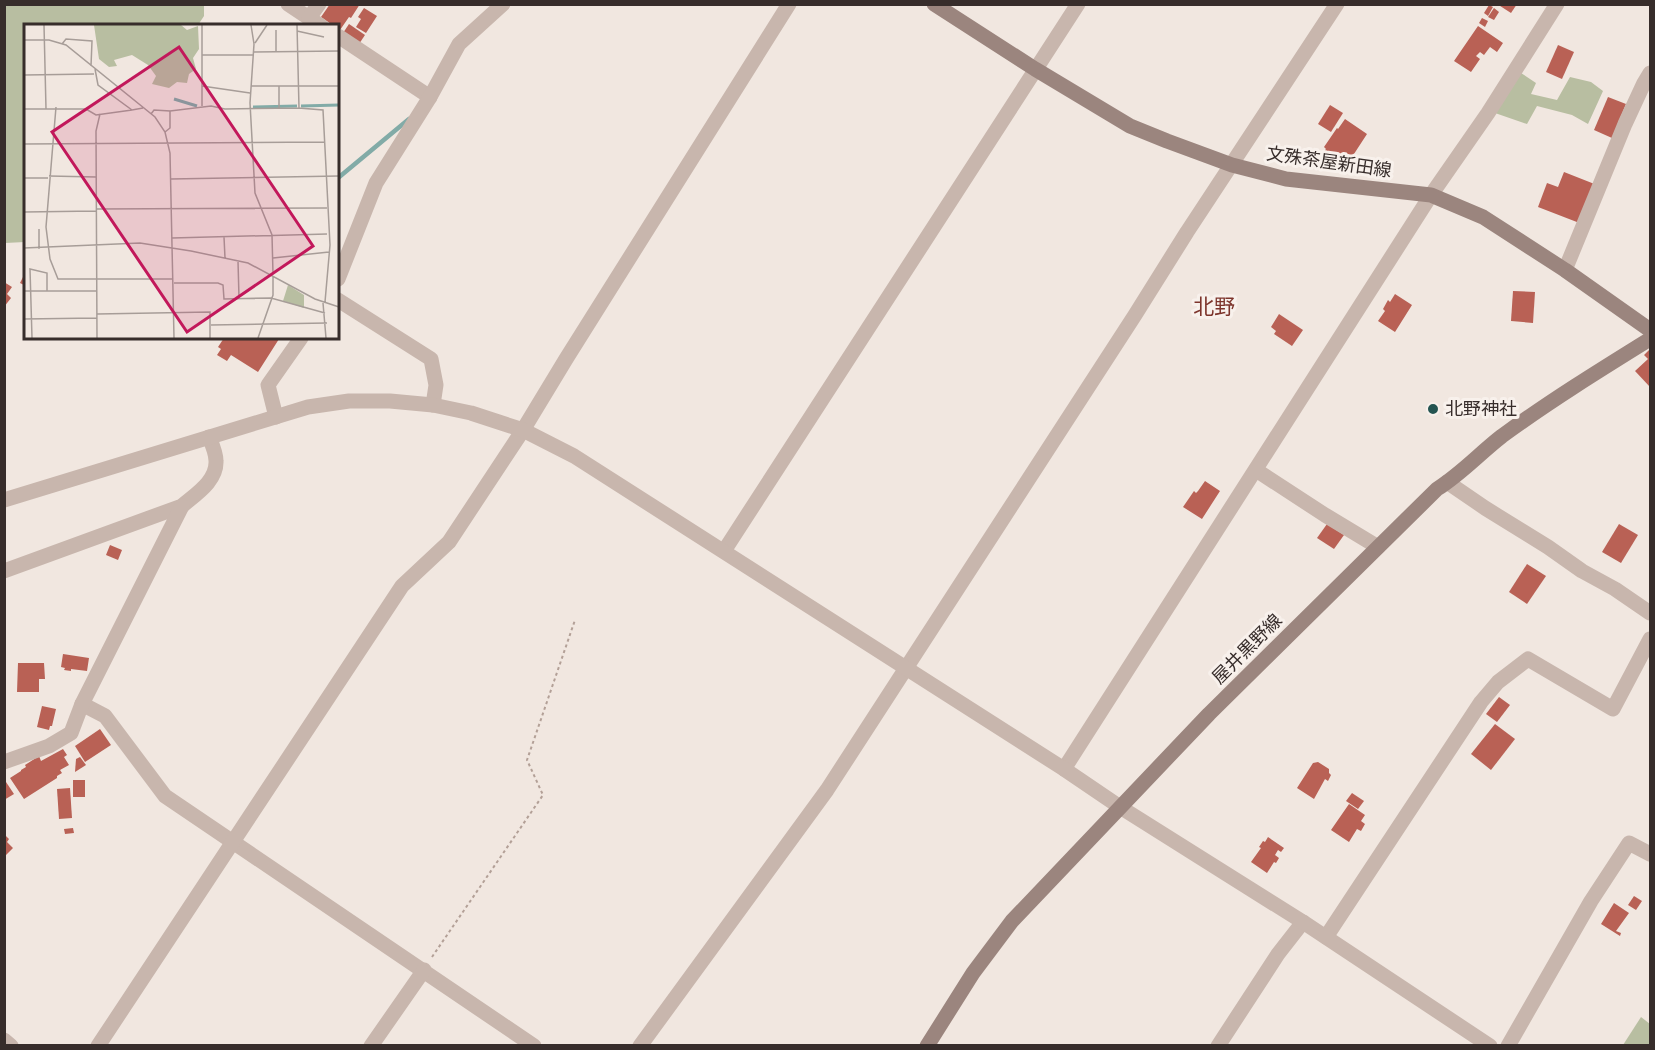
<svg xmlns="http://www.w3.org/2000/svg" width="1655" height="1050" viewBox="0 0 1655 1050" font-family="Karla,'Noto Sans JP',sans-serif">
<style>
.green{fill:#b8bea1}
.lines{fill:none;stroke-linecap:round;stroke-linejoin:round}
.stream{stroke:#82aba7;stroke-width:4.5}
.building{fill:#b96155}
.path{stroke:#b3a097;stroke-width:2;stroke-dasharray:3 3;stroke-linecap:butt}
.minor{stroke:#c8b6ad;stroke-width:15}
.tertiary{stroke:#c8b6ad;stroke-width:15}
.secondary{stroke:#9b857e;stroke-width:15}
.poi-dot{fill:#245451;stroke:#f8f1ec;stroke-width:2}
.labels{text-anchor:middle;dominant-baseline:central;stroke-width:6;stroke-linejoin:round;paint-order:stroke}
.street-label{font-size:18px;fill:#372d2b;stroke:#f8f1ec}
.poi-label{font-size:18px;fill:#372d2b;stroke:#f8f1ec;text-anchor:start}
.quarter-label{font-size:21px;fill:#7d352c;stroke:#f8f1ec}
.inset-river{fill:none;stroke:#82aba7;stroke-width:3}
.inset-road{fill:none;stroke:#a79d98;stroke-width:1.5}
.view{fill:#c2185b;fill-opacity:0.15;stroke:#c2185b;stroke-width:3}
.inset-edge{fill:none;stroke:#372d2b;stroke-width:3}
</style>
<rect width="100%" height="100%" fill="#f1e7e0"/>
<g class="green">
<polygon points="4,5 204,5 204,16 198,25 26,26 25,242 5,243"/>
<polygon points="1521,73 1536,83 1531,94 1557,100 1570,77 1591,82 1603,91 1588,124 1572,115 1537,106 1527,124 1495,113"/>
<polygon points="1641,1017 1650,1024 1650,1045 1623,1045"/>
</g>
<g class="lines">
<polyline class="stream" points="338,178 409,119"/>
</g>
<g class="building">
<polygon points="330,4 360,4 351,18 349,17 340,30 338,28 338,26 334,26 321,17"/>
<polygon points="1497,4 1517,4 1511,13"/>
<polygon points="1489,5 1493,7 1488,16 1484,13"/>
<polygon points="364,8 377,16 366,33 356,27 361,19 358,17"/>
<polygon points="1494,8 1499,12 1494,20 1488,17"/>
<polygon points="1482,18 1488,21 1485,27 1479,23"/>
<polygon points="349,24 365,35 359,44 343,33"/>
<polygon points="1478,26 1503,43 1497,52 1490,47 1484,55 1480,52 1476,56 1480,59 1471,72 1454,61"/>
<polygon points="1558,45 1574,52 1562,79 1546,72"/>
<polygon points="1608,97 1626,104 1612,138 1594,130"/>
<polygon points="1330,105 1343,113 1331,132 1318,124"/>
<polygon points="1345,119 1367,134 1352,157 1351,155 1341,169 1321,155 1326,149 1324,147 1337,128 1338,129"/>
<polygon points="1564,172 1597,185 1582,224 1538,207 1547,183 1558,187"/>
<polygon points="24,275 26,276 26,286 20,283"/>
<polygon points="4,282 12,287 7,294 11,298 4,307"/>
<polygon points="1513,291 1535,292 1533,323 1511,321"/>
<polygon points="1395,294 1412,305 1395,332 1378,321 1385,311 1383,309 1388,300 1390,302"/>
<polygon points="1279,314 1303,330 1292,346 1274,334 1276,331 1271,327"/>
<polygon points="224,338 277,338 279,339 258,372 231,355 227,361 217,355 221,349 218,347"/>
<polygon points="1650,349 1650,387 1635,371 1648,359 1644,355"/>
<polygon points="1205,481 1220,491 1202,519 1183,507 1194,491 1196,493 1198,491"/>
<polygon points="1327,524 1344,535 1334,549 1317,538"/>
<polygon points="1619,524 1638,535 1621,563 1602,552"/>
<polygon points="110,545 122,550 118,560 106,555"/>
<polygon points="1527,564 1546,576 1527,604 1509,592"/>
<polygon points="63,654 89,658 87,671 71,669 71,671 64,670 65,668 61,667"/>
<polygon points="18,663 44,663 45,679 39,679 39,692 17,692"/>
<polygon points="1499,697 1510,705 1497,722 1486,714"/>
<polygon points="42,706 56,709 52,726 50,726 49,730 37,727"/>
<polygon points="1495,724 1515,739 1491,770 1471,754"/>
<polygon points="100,729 111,745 85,762 75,746"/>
<polygon points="63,749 67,755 64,757 69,765 60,770 62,773 57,776 57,778 24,799 10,778 21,771 21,770 26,767 25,765 39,756 41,761"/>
<polygon points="80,757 86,765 75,772 76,759"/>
<polygon points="1318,762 1329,769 1329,773 1331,775 1328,781 1325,779 1314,799 1297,788 1313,763"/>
<polygon points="4,779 14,794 4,800"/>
<rect x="73" y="780" width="12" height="17"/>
<polygon points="70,788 72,818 59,819 57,789"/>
<polygon points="1352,793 1364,801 1358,809 1346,801"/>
<polygon points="1349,804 1365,815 1361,821 1365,824 1361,831 1357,829 1349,842 1331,830"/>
<polygon points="73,828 74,833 65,834 64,829"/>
<polygon points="4,834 9,839 7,842 13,848 6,855"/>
<polygon points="1268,837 1284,848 1281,852 1278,850 1275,855 1279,858 1276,863 1274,862 1267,873 1251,862 1261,848 1259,847 1263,841 1265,842"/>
<polygon points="1634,896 1642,901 1636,910 1628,905"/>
<polygon points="1614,903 1629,913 1616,931 1621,933 1620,936 1601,924"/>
</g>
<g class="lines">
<polyline class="path" points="432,957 543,795 527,760 575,620"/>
<g class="minor">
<polyline points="288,4 321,26"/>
<polyline points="309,18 319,4"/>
<polyline points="338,36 430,97"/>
<polyline points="1565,270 1625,124 1644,83 1650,73"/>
<polyline points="338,279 376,183 430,97 459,44 503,4"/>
<polyline points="338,300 431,359 436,385 433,405"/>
<polyline points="276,417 268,385 301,338"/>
<polyline points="1256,470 1325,515 1378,547"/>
<polyline points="1447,482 1485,508 1548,547 1582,571 1615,589 1650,613"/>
<polyline points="724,551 1078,4"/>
<path d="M4 571 182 506C196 494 217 481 216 461 216 453 212 444 209 437"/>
<polyline points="82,704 105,716 165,796 534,1046"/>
<polyline points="4,762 49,746 71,733 82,704 182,506"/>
<polyline points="1064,769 1431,195 1488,113 1557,4"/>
<polyline points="1326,937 1481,702 1498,682 1528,659 1613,709 1650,639"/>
<polyline points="4,1040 11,1046"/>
<polyline points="98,1046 402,586 449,542 523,430 566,359 789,4"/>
<polyline points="371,1046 424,970"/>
<polyline points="640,1046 827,790 1135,315 1187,232 1337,4"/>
<polyline points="1218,1046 1278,954 1303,922"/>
<polyline points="1508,1046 1591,901 1629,843 1650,854"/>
</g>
<polyline class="tertiary" points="4,500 308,407 349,401 390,401 433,405 471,413 523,430 574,456 1064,769 1120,807 1303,922 1490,1046"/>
<g class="secondary">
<polyline points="934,4 1035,69 1130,126 1167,141 1232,165 1286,179 1431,195 1483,217 1565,270 1650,330"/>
<path d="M927 1046 973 973 1012 921 1209 714 1437 489C1461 474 1480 453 1502 436 1550 401 1600 370 1650 339"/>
</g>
</g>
<circle class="poi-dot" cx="1433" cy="409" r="6"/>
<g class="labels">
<g class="street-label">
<text transform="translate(1329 162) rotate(8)">文殊茶屋新田線</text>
<text transform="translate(1247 649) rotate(-45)">屋井黒野線</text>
</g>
<g class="poi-label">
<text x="1445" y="409">北野神社</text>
</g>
<g class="quarter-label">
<text x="1214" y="307">北野</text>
</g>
</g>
<g transform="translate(24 24)">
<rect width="315" height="315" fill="#f1e7e0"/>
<path d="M70 1H157L163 6 174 2 175 25 169 34 172 45 165 50 163 59 153 58 145 64 128 60 132 52 124 41 108 31 90 36 93 42 85 43 75 35ZM264 261 280 271V284L259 277Z" fill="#b8bea1"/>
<path class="inset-river" d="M150 75 173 82M277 82 315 81M229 83 273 82"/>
<path class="inset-road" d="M20 1 22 85M178 1V82M227 1 230 20 226 79 231 169 248 211 249 250M273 1 275 84 299 86 306 221 301 278M252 6V28M273 7 300 13M0 16H25L42 21 131 93 141 108 146 129 150 314M231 19 243 1M38 20 42 15 68 17 67 42M230 28 315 27M178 31H230M71 45 74 61 108 86 119 84M0 51 70 50M178 62 226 69M227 62H315M255 62V84M32 83 22 203 26 235 34 255H149M0 85H62L72 91 108 86M146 87 187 82 201 85 275 84M127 90 130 86 146 87V104L141 108M0 120 300 118M25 152 72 153M0 154H24M147 155 315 152M72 185 303 184M0 188 72 187M200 213 201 234M148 214 303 210M0 224 116 219 167 227 224 239 291 275 315 283M15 225V205M249 234 305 228M214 237 215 274M150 259H194L199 261 200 275 247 274 301 289M0 267H73M299 279 302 314M73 290 186 288V314M0 295 73 294M187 301 303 299M8 314 6 245 23 249V267M73 314 72 107 76 90M234 314 249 271V252"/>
<path class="view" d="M155 23 289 222 163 308 28 108Z"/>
<rect width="315" height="315" class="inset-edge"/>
</g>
<rect width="1655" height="1050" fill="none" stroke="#372d2b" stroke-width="12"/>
</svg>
